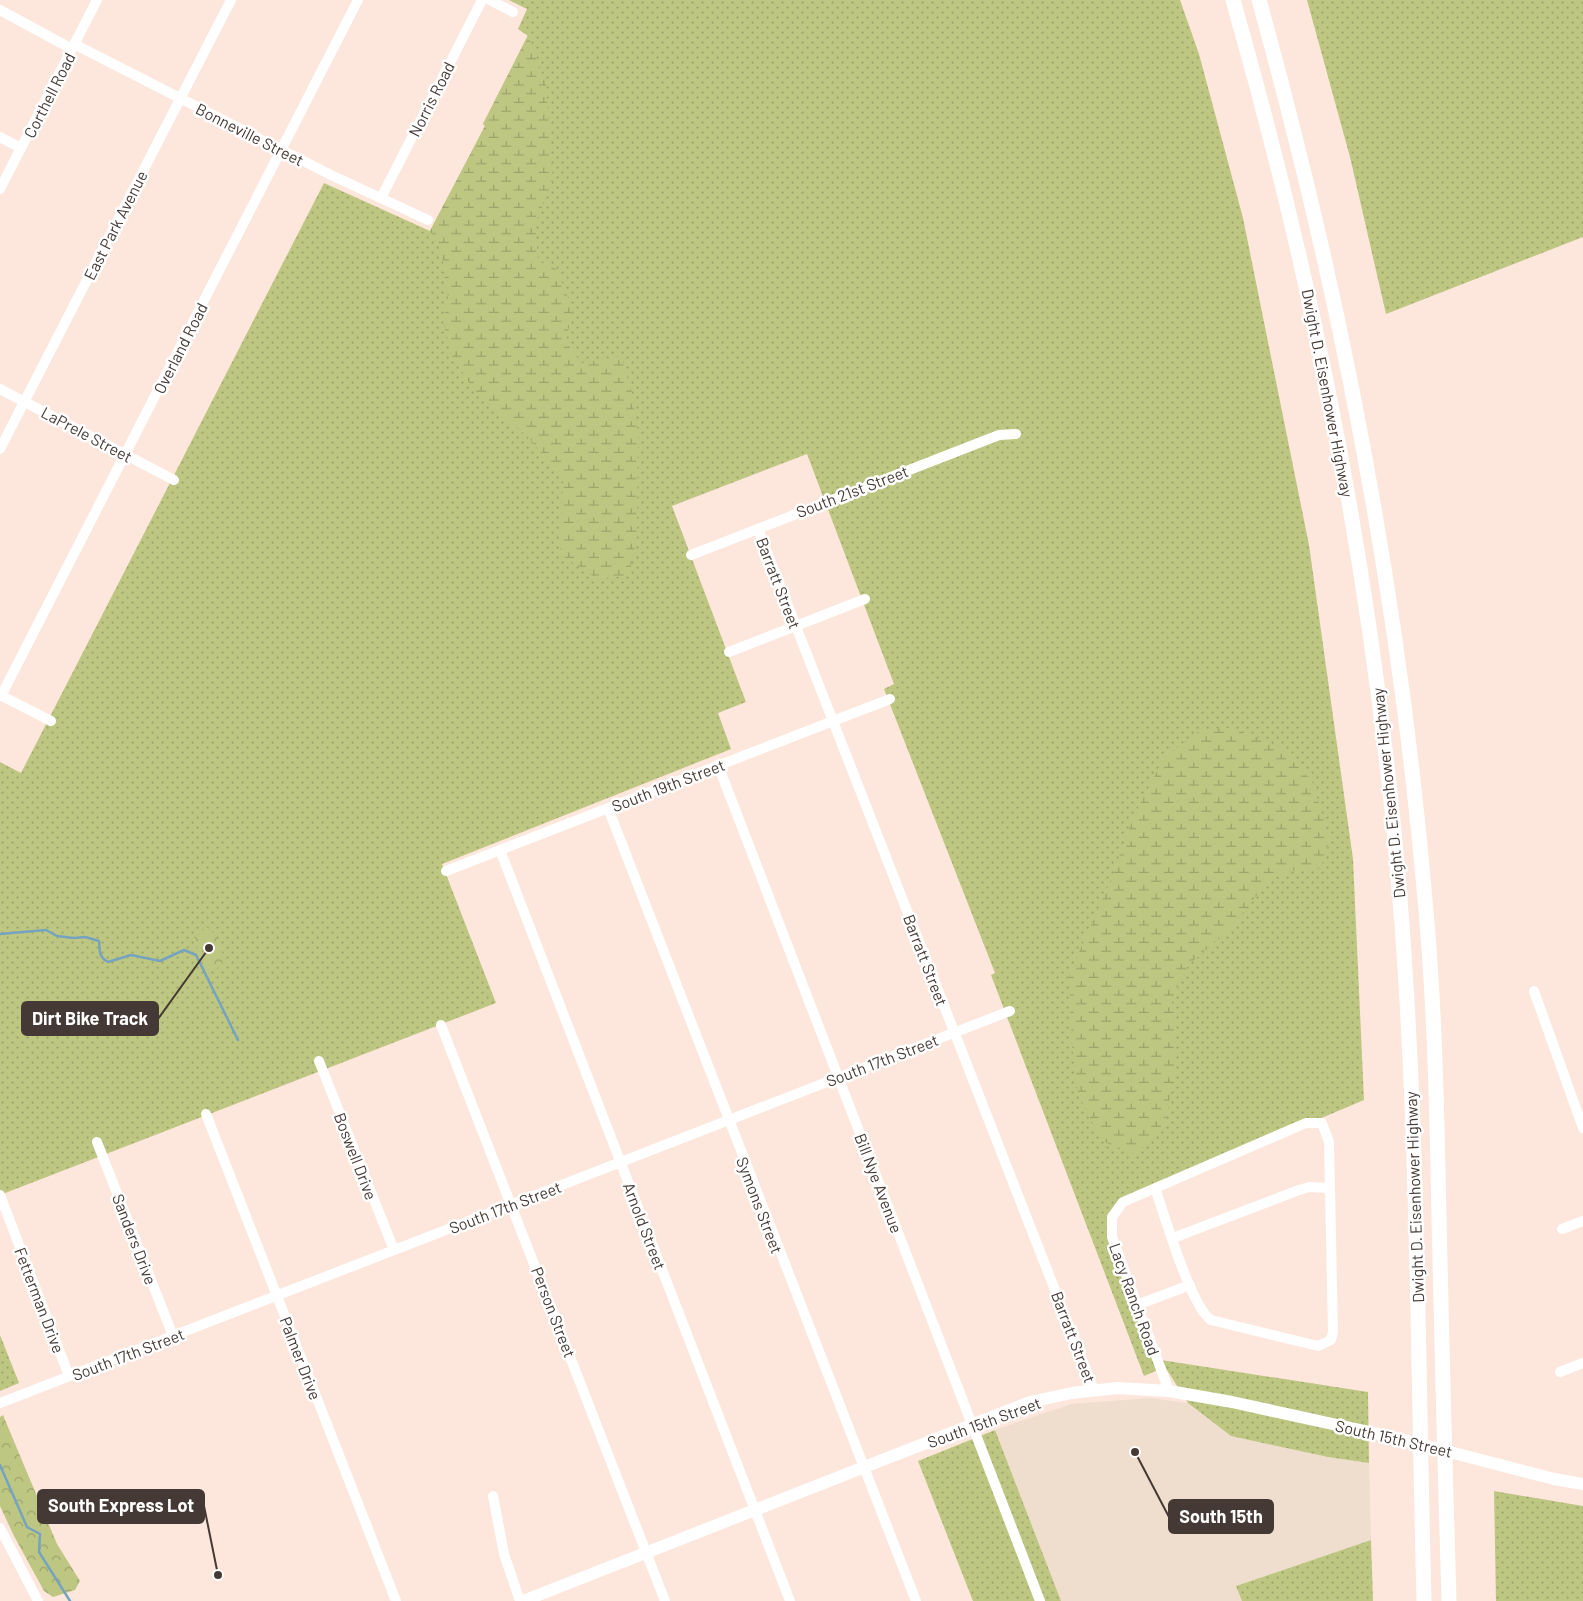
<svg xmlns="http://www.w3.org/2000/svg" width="1583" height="1601" viewBox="0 0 1583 1601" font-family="Barlow,sans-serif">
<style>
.commercial{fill:#efdecd}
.grass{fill:url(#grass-dots)}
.wetland{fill:url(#wetland-marsh)}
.park{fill:url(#park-crowns)}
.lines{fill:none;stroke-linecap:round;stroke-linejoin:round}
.stream{stroke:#75a3c0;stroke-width:2.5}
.minor{stroke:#fff;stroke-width:10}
.major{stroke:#fff;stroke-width:12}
.highway{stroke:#fff;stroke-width:15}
.labels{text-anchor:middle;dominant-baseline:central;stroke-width:5;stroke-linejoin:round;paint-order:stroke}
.street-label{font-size:16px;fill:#443934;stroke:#fff}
.leader{fill:none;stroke:#443934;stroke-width:2}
.callout-dot{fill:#443934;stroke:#fff;stroke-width:2}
.callout{fill:#443934;stroke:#443934;stroke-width:2}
.callout-label{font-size:18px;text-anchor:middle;font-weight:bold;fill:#fff}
</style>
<defs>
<pattern id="grass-dots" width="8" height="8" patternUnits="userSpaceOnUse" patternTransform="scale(1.25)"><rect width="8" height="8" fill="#bec782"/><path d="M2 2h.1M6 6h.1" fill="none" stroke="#9ca36b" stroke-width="1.8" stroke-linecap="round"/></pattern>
<pattern id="wetland-marsh" width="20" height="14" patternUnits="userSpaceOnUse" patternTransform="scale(1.25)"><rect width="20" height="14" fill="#bec782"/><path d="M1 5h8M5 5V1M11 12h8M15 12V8" fill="none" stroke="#9ca36b"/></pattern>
<pattern id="park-crowns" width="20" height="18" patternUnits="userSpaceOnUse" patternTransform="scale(1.25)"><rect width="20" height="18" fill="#bec782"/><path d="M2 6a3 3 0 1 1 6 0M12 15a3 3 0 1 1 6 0" fill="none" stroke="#9ca36b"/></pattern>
</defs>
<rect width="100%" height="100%" fill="#fde6dc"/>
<polygon class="commercial" points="1150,1398 1188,1403 1231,1436 1328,1457 1369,1463 1371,1540 1236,1586 1242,1601 1061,1601 995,1430 1071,1404"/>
<g class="grass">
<polygon points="509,0 1180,0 1199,54 1243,218 1309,545 1353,859 1364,1100 1123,1202 1111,1227 1161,1360 1368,1392 1369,1463 1328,1457 1231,1436 1188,1403 1165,1367 1144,1376 991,975 995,973 884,689 894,684 807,454 672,506 746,702 718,713 731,749 442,864 496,1003 0,1195 0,762 21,773 324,183 430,231 485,126 483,124 528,36 518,29 527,9"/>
<polygon points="1307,0 1583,0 1583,237 1386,314 1350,157"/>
<polygon points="0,1335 19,1383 0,1391"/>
<polygon points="995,1430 1061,1601 973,1601 918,1461"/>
<polygon points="1494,1491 1583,1506 1583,1601 1496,1601"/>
<polygon points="1371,1540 1373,1601 1242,1601 1236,1586"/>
</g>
<g class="wetland">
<polygon points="528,35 546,84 553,181 535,224 538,261 557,269 572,308 566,343 582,363 621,356 632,393 638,433 637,538 629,575 597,579 560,554 563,479 529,438 475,392 453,358 443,322 448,298 441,249 430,231 485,126 483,124"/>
<polygon points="1232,728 1279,747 1312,781 1330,839 1321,868 1298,869 1275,877 1263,888 1226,933 1188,965 1172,1000 1176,1063 1166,1119 1150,1144 1130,1155 1101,1140 1078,1093 1072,1046 1069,975 1110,882 1134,815 1165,756 1201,730"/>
</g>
<g class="park">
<polygon points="207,927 217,937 226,964 215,969 205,969 193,934"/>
<polygon points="3,1415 57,1544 80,1581 75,1590 53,1597 44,1591 14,1536 0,1506 0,1417"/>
</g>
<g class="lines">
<g class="stream">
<path d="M0 934 46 930 57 936 74 938 85 937 99 941C100 949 98 957 108 962L131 955 160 961 184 950 196 955 238 1040"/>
<polyline points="0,1465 27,1527 40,1534 39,1552 70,1601"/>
</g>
<g class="minor">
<polyline points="490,0 513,12"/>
<polyline points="0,10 72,49"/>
<polyline points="74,44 331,175 428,220"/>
<polyline points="0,137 21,148"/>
<polyline points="0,189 97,0"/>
<polyline points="381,198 482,0"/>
<polyline points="0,389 174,480"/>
<polyline points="0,449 231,0"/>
<polyline points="758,529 1094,1390"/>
<polyline points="691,555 999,435 1016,434"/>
<polyline points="729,652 865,599"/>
<polyline points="0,695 51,721"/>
<polyline points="1,696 358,0"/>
<polyline points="718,765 1040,1601"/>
<polyline points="608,808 916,1601"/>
<polyline points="500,850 790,1601"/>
<polyline points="446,871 890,699"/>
<polyline points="1534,991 1583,1128"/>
<polyline points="441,1025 665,1601"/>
<polyline points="319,1061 394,1250"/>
<polyline points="206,1114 396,1601"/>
<polyline points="97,1142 173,1336"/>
<path d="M1155 1188C1164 1214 1191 1307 1211 1320L1318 1346 1331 1340 1333 1332 1329 1142 1322 1123H1306L1123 1202 1112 1217V1237L1169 1391"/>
<polyline points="0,1195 69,1376"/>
<polyline points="1562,1229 1583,1221"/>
<polyline points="1173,1238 1299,1190 1309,1187 1329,1188"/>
<polyline points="1137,1305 1190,1285"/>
<polyline points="1560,1372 1583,1363"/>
<polyline points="0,1403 1010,1011"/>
<polyline points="493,1496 504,1554 520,1601"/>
<polyline points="0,1528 38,1601"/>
</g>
<polyline class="major" points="523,1601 1030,1402 1072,1393 1117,1388 1169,1391 1232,1402 1392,1437 1554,1479 1583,1484"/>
<g class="highway">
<path d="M1233 0C1310 269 1365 543 1393 821 1419 1080 1417 1341 1424 1601"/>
<path d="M1259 0C1342 299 1400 601 1426 910 1435 1013 1437 1116 1439 1219 1442 1346 1445 1474 1449 1601"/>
</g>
</g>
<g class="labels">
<g class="street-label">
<text transform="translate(49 95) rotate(-63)">Corthell Road</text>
<text transform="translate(431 99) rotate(-63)">Norris Road</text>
<text transform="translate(250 134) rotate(27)">Bonneville Street</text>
<text transform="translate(115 225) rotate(-63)">East Park Avenue</text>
<text transform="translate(180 348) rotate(-63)">Overland Road</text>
<text transform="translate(1328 393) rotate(79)">Dwight D. Eisenhower Highway</text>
<text transform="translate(87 434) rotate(28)">LaPrele Street</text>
<text transform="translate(852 491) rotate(-21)">South 21st Street</text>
<text transform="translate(779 583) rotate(69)">Barratt Street</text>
<text transform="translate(668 785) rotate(-21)">South 19th Street</text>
<text transform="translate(1388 793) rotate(-96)">Dwight D. Eisenhower Highway</text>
<text transform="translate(926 960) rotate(69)">Barratt Street</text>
<text transform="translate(882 1060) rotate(-21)">South 17th Street</text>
<text transform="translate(356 1156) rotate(69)">Boswell Drive</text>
<text transform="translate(879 1183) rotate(69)">Bill Nye Avenue</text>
<text transform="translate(1414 1197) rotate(-92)">Dwight D. Eisenhower Highway</text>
<text transform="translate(760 1205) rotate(69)">Symons Street</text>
<text transform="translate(505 1207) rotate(-21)">South 17th Street</text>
<text transform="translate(645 1226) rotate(69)">Arnold Street</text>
<text transform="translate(135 1239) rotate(69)">Sanders Drive</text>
<text transform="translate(1135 1299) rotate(70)">Lacy Ranch Road</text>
<text transform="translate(40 1300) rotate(69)">Fetterman Drive</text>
<text transform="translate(554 1312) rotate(69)">Person Street</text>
<text transform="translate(1074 1337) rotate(69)">Barratt Street</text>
<text transform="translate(128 1354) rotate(-21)">South 17th Street</text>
<text transform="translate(301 1358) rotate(69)">Palmer Drive</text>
<text transform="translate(984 1422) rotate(-20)">South 15th Street</text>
<text transform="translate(1394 1438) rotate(13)">South 15th Street</text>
</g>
</g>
<path class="leader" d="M209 948L158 1019M218 1575L204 1506M1135 1452L1169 1517"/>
<g class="callout-dot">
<circle cx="209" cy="948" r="5"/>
<circle cx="218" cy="1575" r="5"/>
<circle cx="1135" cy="1452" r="5"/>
</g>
<g class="callout">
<rect x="22" y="1002" width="136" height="33" rx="5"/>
<rect x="38" y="1490" width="166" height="33" rx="5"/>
<rect x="1169" y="1500" width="104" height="33" rx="5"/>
</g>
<g class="callout-label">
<text x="90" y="1025">Dirt Bike Track</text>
<text x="121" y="1512">South Express Lot</text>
<text x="1221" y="1523">South 15th</text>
</g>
</svg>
